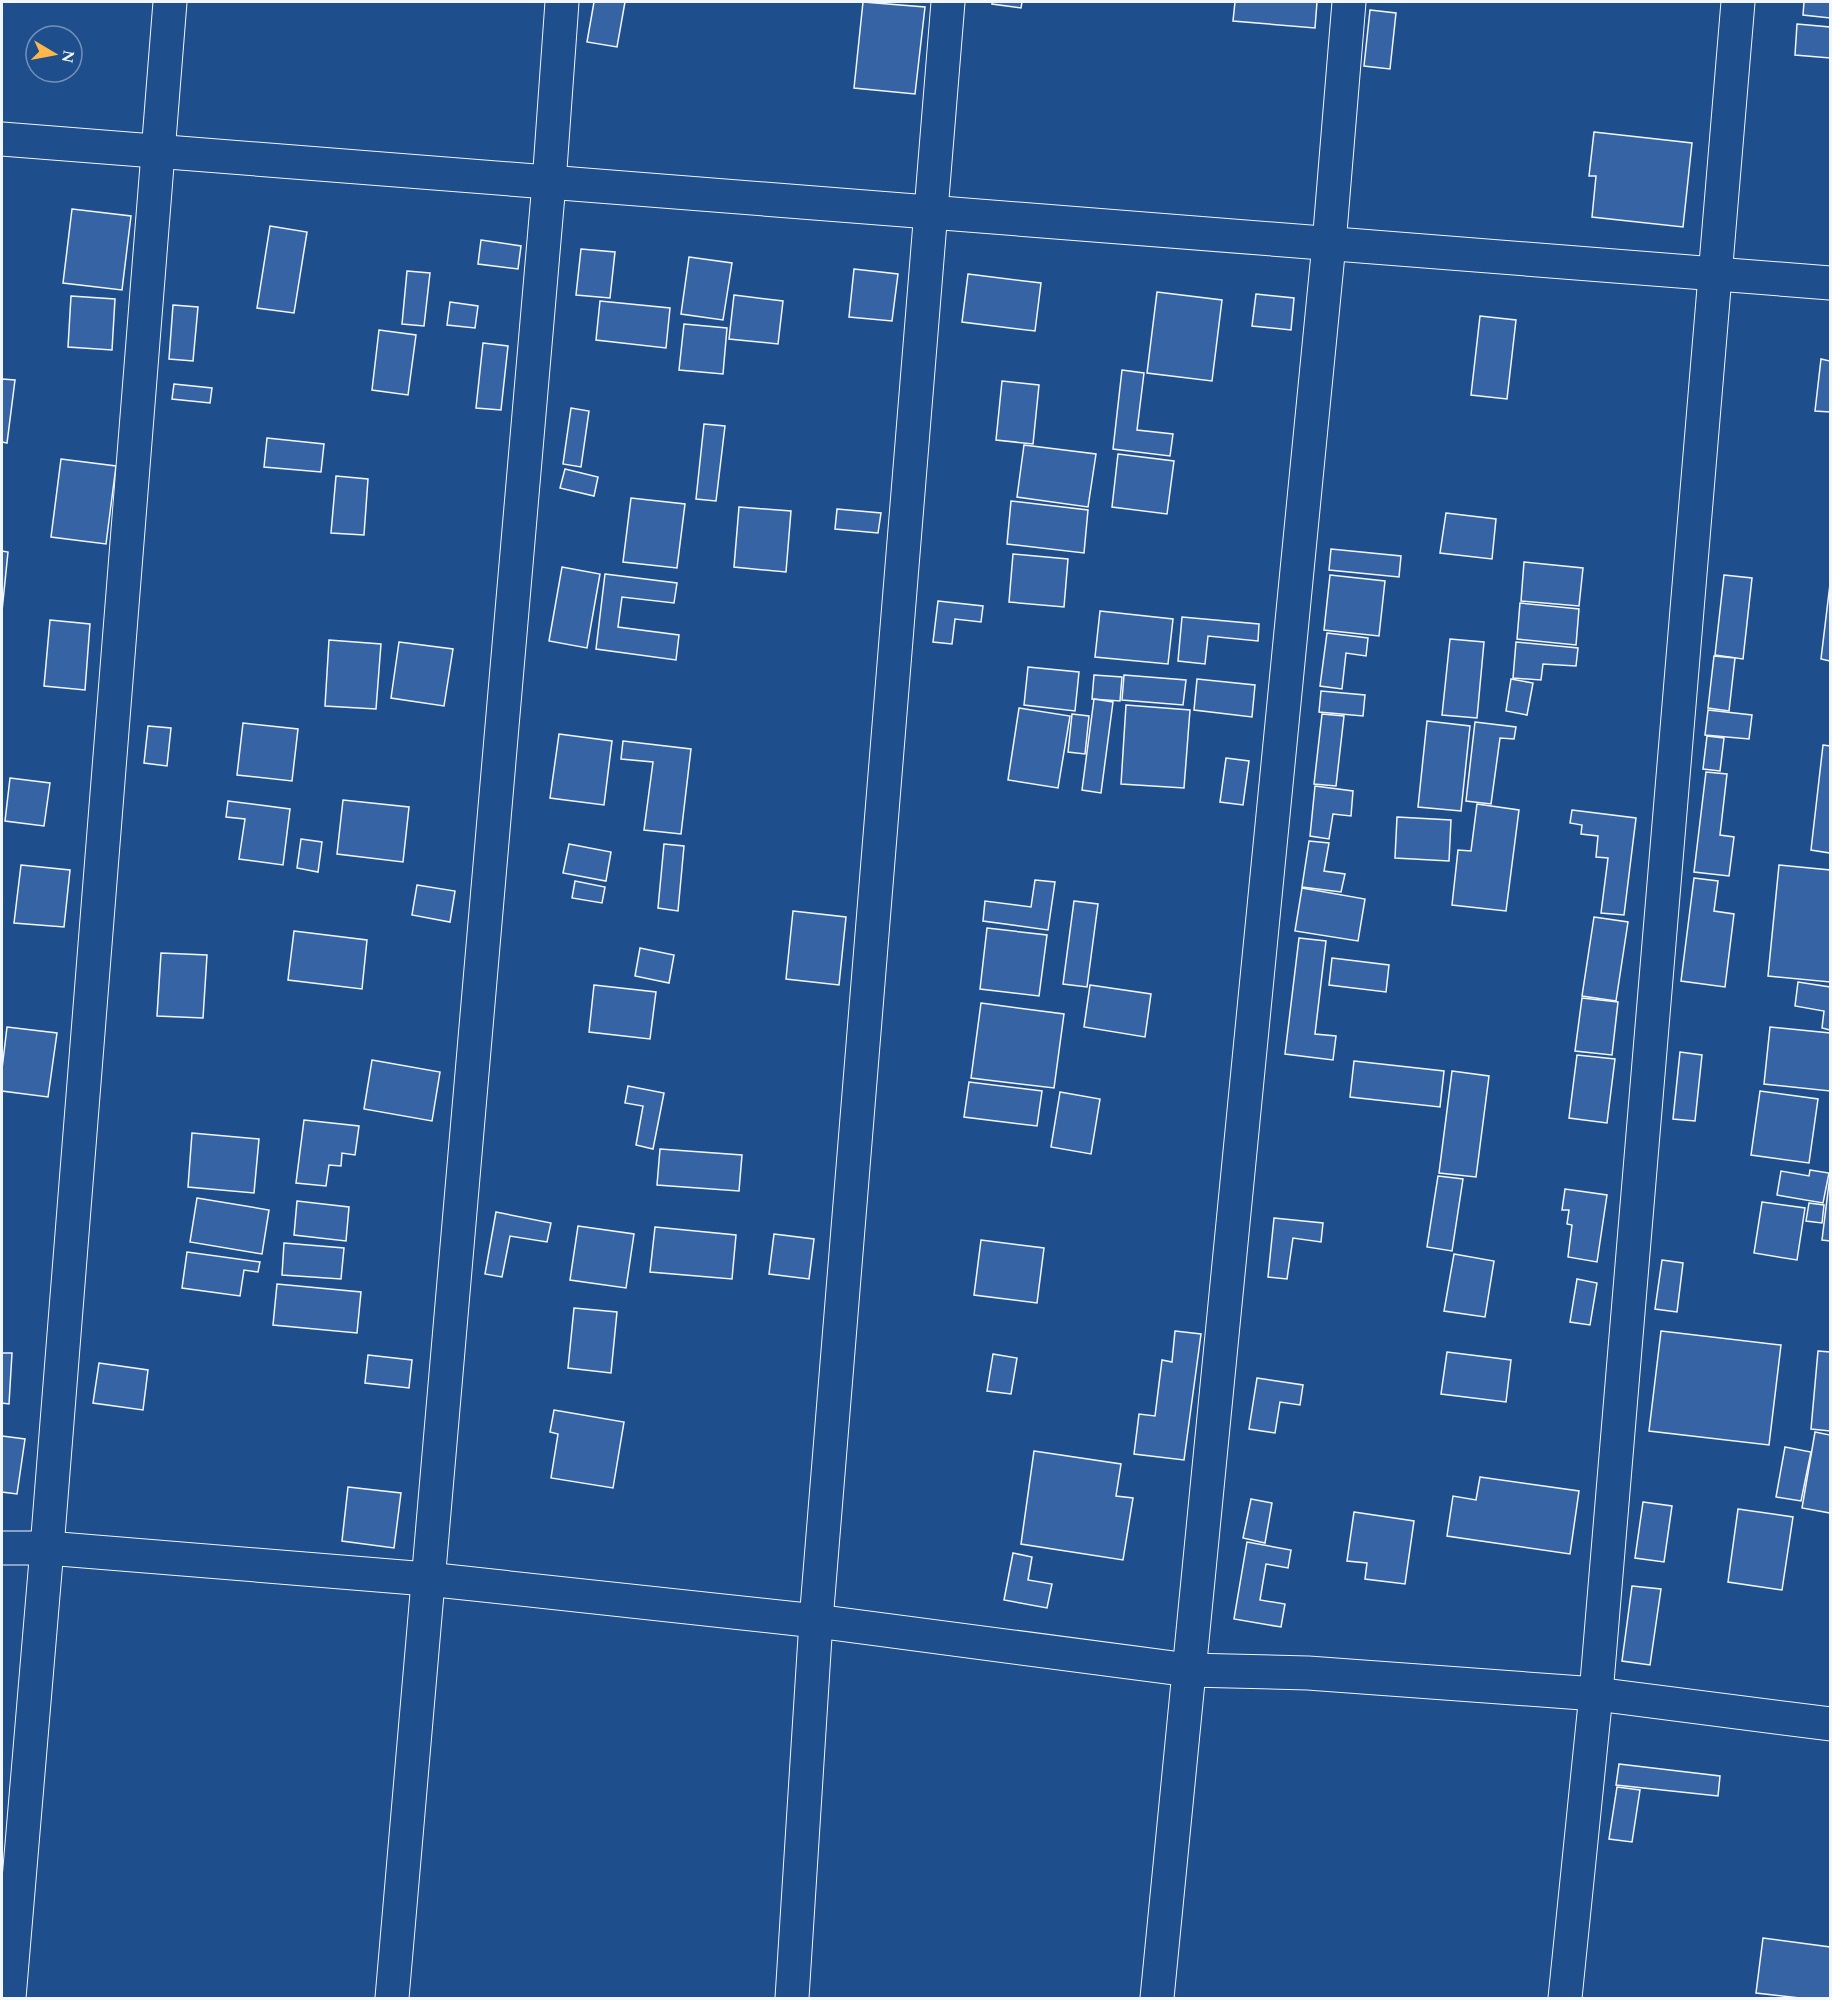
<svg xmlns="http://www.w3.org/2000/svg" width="1832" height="2000" viewBox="0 0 1832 2000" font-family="Spectral,serif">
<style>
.building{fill:#3563a3;stroke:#f2f6ff;stroke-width:1.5}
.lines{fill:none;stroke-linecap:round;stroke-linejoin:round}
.minor-casing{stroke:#f2f6ff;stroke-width:35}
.minor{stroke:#1f4e8c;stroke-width:33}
</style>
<rect width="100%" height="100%" fill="#1f4e8c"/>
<g class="building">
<polygon points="594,2 625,2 617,47 587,42"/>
<polygon points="863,2 925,7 915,94 854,88"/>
<polygon points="992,2 1022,2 1021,8 992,4"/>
<polygon points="1235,2 1317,2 1315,28 1233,21"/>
<polygon points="1804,2 1830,2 1830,18 1803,15"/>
<polygon points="1370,10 1396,13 1390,69 1364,66"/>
<polygon points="1797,24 1830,27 1830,58 1795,55"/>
<polygon points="1594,132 1692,143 1683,227 1592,217 1596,176 1589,176"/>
<polygon points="72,209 131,216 122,290 63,283"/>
<polygon points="270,226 307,232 294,313 257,308"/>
<polygon points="481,240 521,246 518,269 478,264"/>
<polygon points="581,249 615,252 610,298 576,295"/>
<polygon points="689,257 732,263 723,320 681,314"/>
<polygon points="854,269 898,274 892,321 849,317"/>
<polygon points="407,271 430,273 424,326 402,324"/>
<polygon points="968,274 1041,283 1035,331 962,322"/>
<polygon points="1157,292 1222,300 1212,381 1147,373"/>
<polygon points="1256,294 1294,298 1291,330 1252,326"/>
<polygon points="734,295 783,301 778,344 729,339"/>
<polygon points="71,296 115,299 112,350 68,347"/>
<polygon points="600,301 670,308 666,348 596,340"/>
<polygon points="450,302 478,306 475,328 447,325"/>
<polygon points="173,305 198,307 193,361 169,359"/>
<polygon points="1480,316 1516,320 1507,399 1471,395"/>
<polygon points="684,324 727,328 723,374 679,370"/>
<polygon points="379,330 416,335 408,395 372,390"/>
<polygon points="483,343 508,346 501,410 476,408"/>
<polygon points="1821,359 1830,361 1830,412 1815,411"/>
<polygon points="1122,370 1144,373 1137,430 1173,434 1170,456 1113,449"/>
<polygon points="2,379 15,380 7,443 2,442"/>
<polygon points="1002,381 1039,385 1033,444 996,440"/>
<polygon points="174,384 212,388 210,403 172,399"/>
<polygon points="571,408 589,411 581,467 563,464"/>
<polygon points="704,424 725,426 716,501 696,499"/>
<polygon points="267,438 324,444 321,472 264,467"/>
<polygon points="1024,445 1096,454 1088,507 1017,497"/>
<polygon points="1118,454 1174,461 1167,514 1112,507"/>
<polygon points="61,459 116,466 106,544 51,537"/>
<polygon points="565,469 598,477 594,496 560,488"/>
<polygon points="336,476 368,479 364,535 331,533"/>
<polygon points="631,498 685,504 677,568 623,562"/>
<polygon points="1011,501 1088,510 1084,553 1007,544"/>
<polygon points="739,507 791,511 786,572 734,567"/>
<polygon points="837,509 881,513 878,533 835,529"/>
<polygon points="1446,513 1496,519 1492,559 1440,553"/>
<polygon points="1331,549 1401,556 1399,577 1329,570"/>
<polygon points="2,551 8,552 2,611"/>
<polygon points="1013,554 1068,559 1064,607 1009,602"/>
<polygon points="1524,562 1583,568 1579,606 1521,601"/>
<polygon points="562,567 600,574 587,648 549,641"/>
<polygon points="605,574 677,583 674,603 622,597 618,627 679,635 676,660 596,649"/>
<polygon points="1330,575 1385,581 1379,636 1324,630"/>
<polygon points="1724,575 1752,578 1743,659 1715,655"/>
<polygon points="1830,584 1830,661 1821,659"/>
<polygon points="938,601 983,606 981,622 955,619 952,644 933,642"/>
<polygon points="1520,603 1579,609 1576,645 1517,639"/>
<polygon points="1100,611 1173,619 1168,664 1095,657"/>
<polygon points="1182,617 1259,624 1258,641 1208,636 1205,664 1178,661"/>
<polygon points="50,620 90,624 85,690 44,686"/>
<polygon points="1327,633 1368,638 1366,656 1346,653 1342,689 1320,686"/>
<polygon points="1450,639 1484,642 1477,718 1442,715"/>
<polygon points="329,640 381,644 376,709 325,706"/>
<polygon points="399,642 453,649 444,706 391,698"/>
<polygon points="1516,642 1578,648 1576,666 1543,664 1541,680 1513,678"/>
<polygon points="1714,656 1735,658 1729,711 1708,708"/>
<polygon points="1028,667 1079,672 1075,711 1024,705"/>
<polygon points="1094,675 1122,677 1120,701 1092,699"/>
<polygon points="1124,675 1186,680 1183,705 1122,700"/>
<polygon points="1197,679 1255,685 1252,717 1194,710"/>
<polygon points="1511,679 1533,683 1527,715 1506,711"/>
<polygon points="1321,691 1365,695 1363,716 1319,712"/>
<polygon points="1094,699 1113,702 1101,793 1082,790"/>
<polygon points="1126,705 1190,710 1184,788 1121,784"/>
<polygon points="1019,708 1070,716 1058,788 1008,780"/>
<polygon points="1708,710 1752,715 1749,739 1705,735"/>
<polygon points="1072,714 1089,716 1085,754 1068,752"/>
<polygon points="1322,714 1344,716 1336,786 1314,784"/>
<polygon points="1427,721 1470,726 1461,811 1418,807"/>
<polygon points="1475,722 1516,727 1514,739 1500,738 1491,804 1466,801"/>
<polygon points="243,723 298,729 292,781 237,775"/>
<polygon points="148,726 171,728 167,766 144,763"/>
<polygon points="559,734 612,741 604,805 550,798"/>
<polygon points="1707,736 1724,738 1720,771 1703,769"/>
<polygon points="623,741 691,749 681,834 644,830 653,762 621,759"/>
<polygon points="1823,745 1830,746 1830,853 1811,850"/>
<polygon points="1226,758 1249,761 1243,805 1220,802"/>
<polygon points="1706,772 1727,774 1720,835 1734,837 1729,876 1694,872"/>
<polygon points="10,778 50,783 44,826 5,821"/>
<polygon points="1315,786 1353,791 1351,816 1333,814 1329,839 1310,836"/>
<polygon points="343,800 409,807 403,862 337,854"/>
<polygon points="228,801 290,809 283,865 239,859 245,819 226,817"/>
<polygon points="1477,804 1519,810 1506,911 1452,905 1458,850 1471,851"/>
<polygon points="1572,810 1636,818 1624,915 1601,913 1608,858 1596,857 1598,836 1581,834 1582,825 1570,823"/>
<polygon points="1397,817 1451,820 1449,861 1395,858"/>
<polygon points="301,839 322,842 318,872 297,868"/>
<polygon points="1309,841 1329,843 1324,871 1345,874 1341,892 1302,887"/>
<polygon points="569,844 611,852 606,881 563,873"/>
<polygon points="664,844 684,846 678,911 658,908"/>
<polygon points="21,865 70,870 64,927 14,923"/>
<polygon points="1779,865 1830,870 1830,982 1768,976"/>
<polygon points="1694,878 1718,881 1714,911 1734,914 1725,987 1681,981"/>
<polygon points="1035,880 1055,882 1048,930 983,921 985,901 1031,907"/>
<polygon points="575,881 605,887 602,903 572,898"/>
<polygon points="417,885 455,891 450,922 412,915"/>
<polygon points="1302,888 1365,899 1358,941 1295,931"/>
<polygon points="1074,901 1098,904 1087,987 1063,984"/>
<polygon points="793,911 846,917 839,985 786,979"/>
<polygon points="1594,917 1628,922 1616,1001 1582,996"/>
<polygon points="987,928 1047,935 1039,996 980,989"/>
<polygon points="294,931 367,940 362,989 288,980"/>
<polygon points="1299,938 1326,941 1315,1034 1336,1036 1333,1060 1285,1054"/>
<polygon points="640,948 674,955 669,983 635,976"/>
<polygon points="161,953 207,955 203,1018 157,1016"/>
<polygon points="1332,958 1389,965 1386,992 1329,985"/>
<polygon points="1798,982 1830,987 1830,1030 1822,1028 1824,1011 1795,1006"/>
<polygon points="594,985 656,992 650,1039 589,1032"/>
<polygon points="1090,985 1151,994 1145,1037 1084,1027"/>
<polygon points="1582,998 1618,1002 1612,1055 1575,1051"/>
<polygon points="981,1003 1064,1014 1054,1088 971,1078"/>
<polygon points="7,1027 57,1033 48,1097 2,1091 2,1069"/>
<polygon points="1770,1027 1830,1033 1830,1091 1764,1084"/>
<polygon points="1680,1052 1702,1055 1695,1121 1673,1119"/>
<polygon points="1577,1055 1615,1059 1607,1123 1569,1118"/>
<polygon points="372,1060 440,1072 432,1121 364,1109"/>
<polygon points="1354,1061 1444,1071 1440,1107 1350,1097"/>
<polygon points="1452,1071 1489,1076 1476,1177 1439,1173"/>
<polygon points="969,1082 1042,1091 1037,1126 964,1117"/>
<polygon points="628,1086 664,1093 653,1149 636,1145 643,1106 625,1103"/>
<polygon points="1760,1091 1818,1099 1809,1163 1751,1155"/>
<polygon points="1060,1092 1100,1099 1091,1154 1051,1147"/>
<polygon points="304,1120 359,1126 355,1155 342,1153 341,1166 329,1165 326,1186 296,1183"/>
<polygon points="192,1133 259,1139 254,1193 188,1187"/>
<polygon points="660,1149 742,1155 739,1191 657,1185"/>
<polygon points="1810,1170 1829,1173 1823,1203 1777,1195 1781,1171 1809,1176"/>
<polygon points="1830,1175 1830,1241 1822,1240"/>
<polygon points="1438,1176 1463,1179 1452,1251 1427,1247"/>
<polygon points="1565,1189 1607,1195 1597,1262 1568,1257 1572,1225 1567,1224 1569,1210 1562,1210"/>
<polygon points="197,1198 269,1210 262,1254 190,1242"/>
<polygon points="297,1201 349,1207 346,1241 294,1235"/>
<polygon points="1762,1202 1805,1208 1797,1260 1754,1253"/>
<polygon points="1809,1203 1824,1205 1822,1223 1806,1221"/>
<polygon points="496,1212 551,1223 547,1242 510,1236 502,1277 485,1274"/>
<polygon points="1274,1218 1323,1223 1321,1242 1293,1238 1287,1279 1268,1277"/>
<polygon points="578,1226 634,1234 626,1288 570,1280"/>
<polygon points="655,1227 736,1235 732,1279 650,1272"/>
<polygon points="774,1234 814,1239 809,1279 769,1274"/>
<polygon points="981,1240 1044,1248 1037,1303 974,1295"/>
<polygon points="284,1243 344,1248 341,1279 282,1275"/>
<polygon points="187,1252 260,1262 258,1272 244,1270 240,1296 182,1288"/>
<polygon points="1454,1254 1494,1261 1485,1317 1444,1311"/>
<polygon points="1662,1260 1683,1263 1677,1312 1655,1309"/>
<polygon points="1577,1279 1597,1283 1590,1325 1570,1322"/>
<polygon points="277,1284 361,1292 357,1333 273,1325"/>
<polygon points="574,1308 617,1312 611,1373 568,1368"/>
<polygon points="1175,1331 1201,1334 1184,1460 1134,1454 1139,1414 1155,1416 1162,1360 1172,1362"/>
<polygon points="1661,1331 1781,1345 1769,1445 1649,1431"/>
<polygon points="1818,1351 1830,1352 1830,1431 1811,1429"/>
<polygon points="1447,1352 1511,1360 1506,1402 1441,1394"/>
<polygon points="2,1353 12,1353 9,1404 2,1403"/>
<polygon points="993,1354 1017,1358 1011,1394 987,1391"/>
<polygon points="368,1355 412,1360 409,1388 365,1383"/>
<polygon points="99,1363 148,1370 143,1410 93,1403"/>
<polygon points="1257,1378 1303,1385 1300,1405 1280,1402 1275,1433 1249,1429"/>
<polygon points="554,1410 624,1422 613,1488 551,1478 558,1434 550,1432"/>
<polygon points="1815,1432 1830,1435 1830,1513 1802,1508"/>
<polygon points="2,1436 25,1439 17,1494 2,1492"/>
<polygon points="1785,1447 1811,1452 1801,1501 1776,1497"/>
<polygon points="1034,1451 1121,1464 1116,1496 1133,1498 1123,1560 1021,1544"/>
<polygon points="1480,1477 1579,1491 1570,1554 1447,1536 1453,1496 1476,1500"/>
<polygon points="348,1487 401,1493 394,1548 342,1541"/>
<polygon points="1251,1499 1272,1503 1265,1543 1243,1538"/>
<polygon points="1643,1502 1672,1506 1664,1562 1635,1558"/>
<polygon points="1738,1509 1793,1517 1782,1590 1728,1582"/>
<polygon points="1354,1512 1414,1521 1405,1584 1365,1579 1367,1563 1347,1561"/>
<polygon points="1247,1542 1291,1550 1288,1568 1266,1564 1260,1600 1285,1604 1281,1627 1234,1619"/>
<polygon points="1013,1553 1032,1557 1028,1580 1052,1584 1047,1608 1004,1600"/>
<polygon points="1632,1586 1661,1589 1650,1665 1622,1661"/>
<polygon points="1619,1764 1720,1776 1718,1796 1616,1785"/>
<polygon points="1617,1787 1640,1790 1632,1842 1609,1839"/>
<polygon points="1763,1938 1830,1947 1830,1998 1800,1998 1756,1993"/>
</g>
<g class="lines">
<defs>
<g id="minor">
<polyline points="2,139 1830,283"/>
<polyline points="2,1548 47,1548 427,1579 816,1621 1189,1670 1308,1673 1596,1694 1830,1724"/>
<polyline points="9,1998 47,1548 170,2"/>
<polyline points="392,1998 549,183 562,2"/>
<polyline points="792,1998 816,1621 948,2"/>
<polyline points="1157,1998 1329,244 1349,2"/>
<polyline points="1565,1998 1596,1694 1738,2"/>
</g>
</defs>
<use href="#minor" class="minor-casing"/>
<use href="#minor" class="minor"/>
</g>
<rect width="1832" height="2000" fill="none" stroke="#f2f6ff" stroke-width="6"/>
<g transform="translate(54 54) rotate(100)"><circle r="28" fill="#1f4e8c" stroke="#7391ba" stroke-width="1.5"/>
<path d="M0-4.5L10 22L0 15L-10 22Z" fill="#ffb74d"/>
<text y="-9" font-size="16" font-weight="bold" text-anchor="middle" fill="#f2f6ff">N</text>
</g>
</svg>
